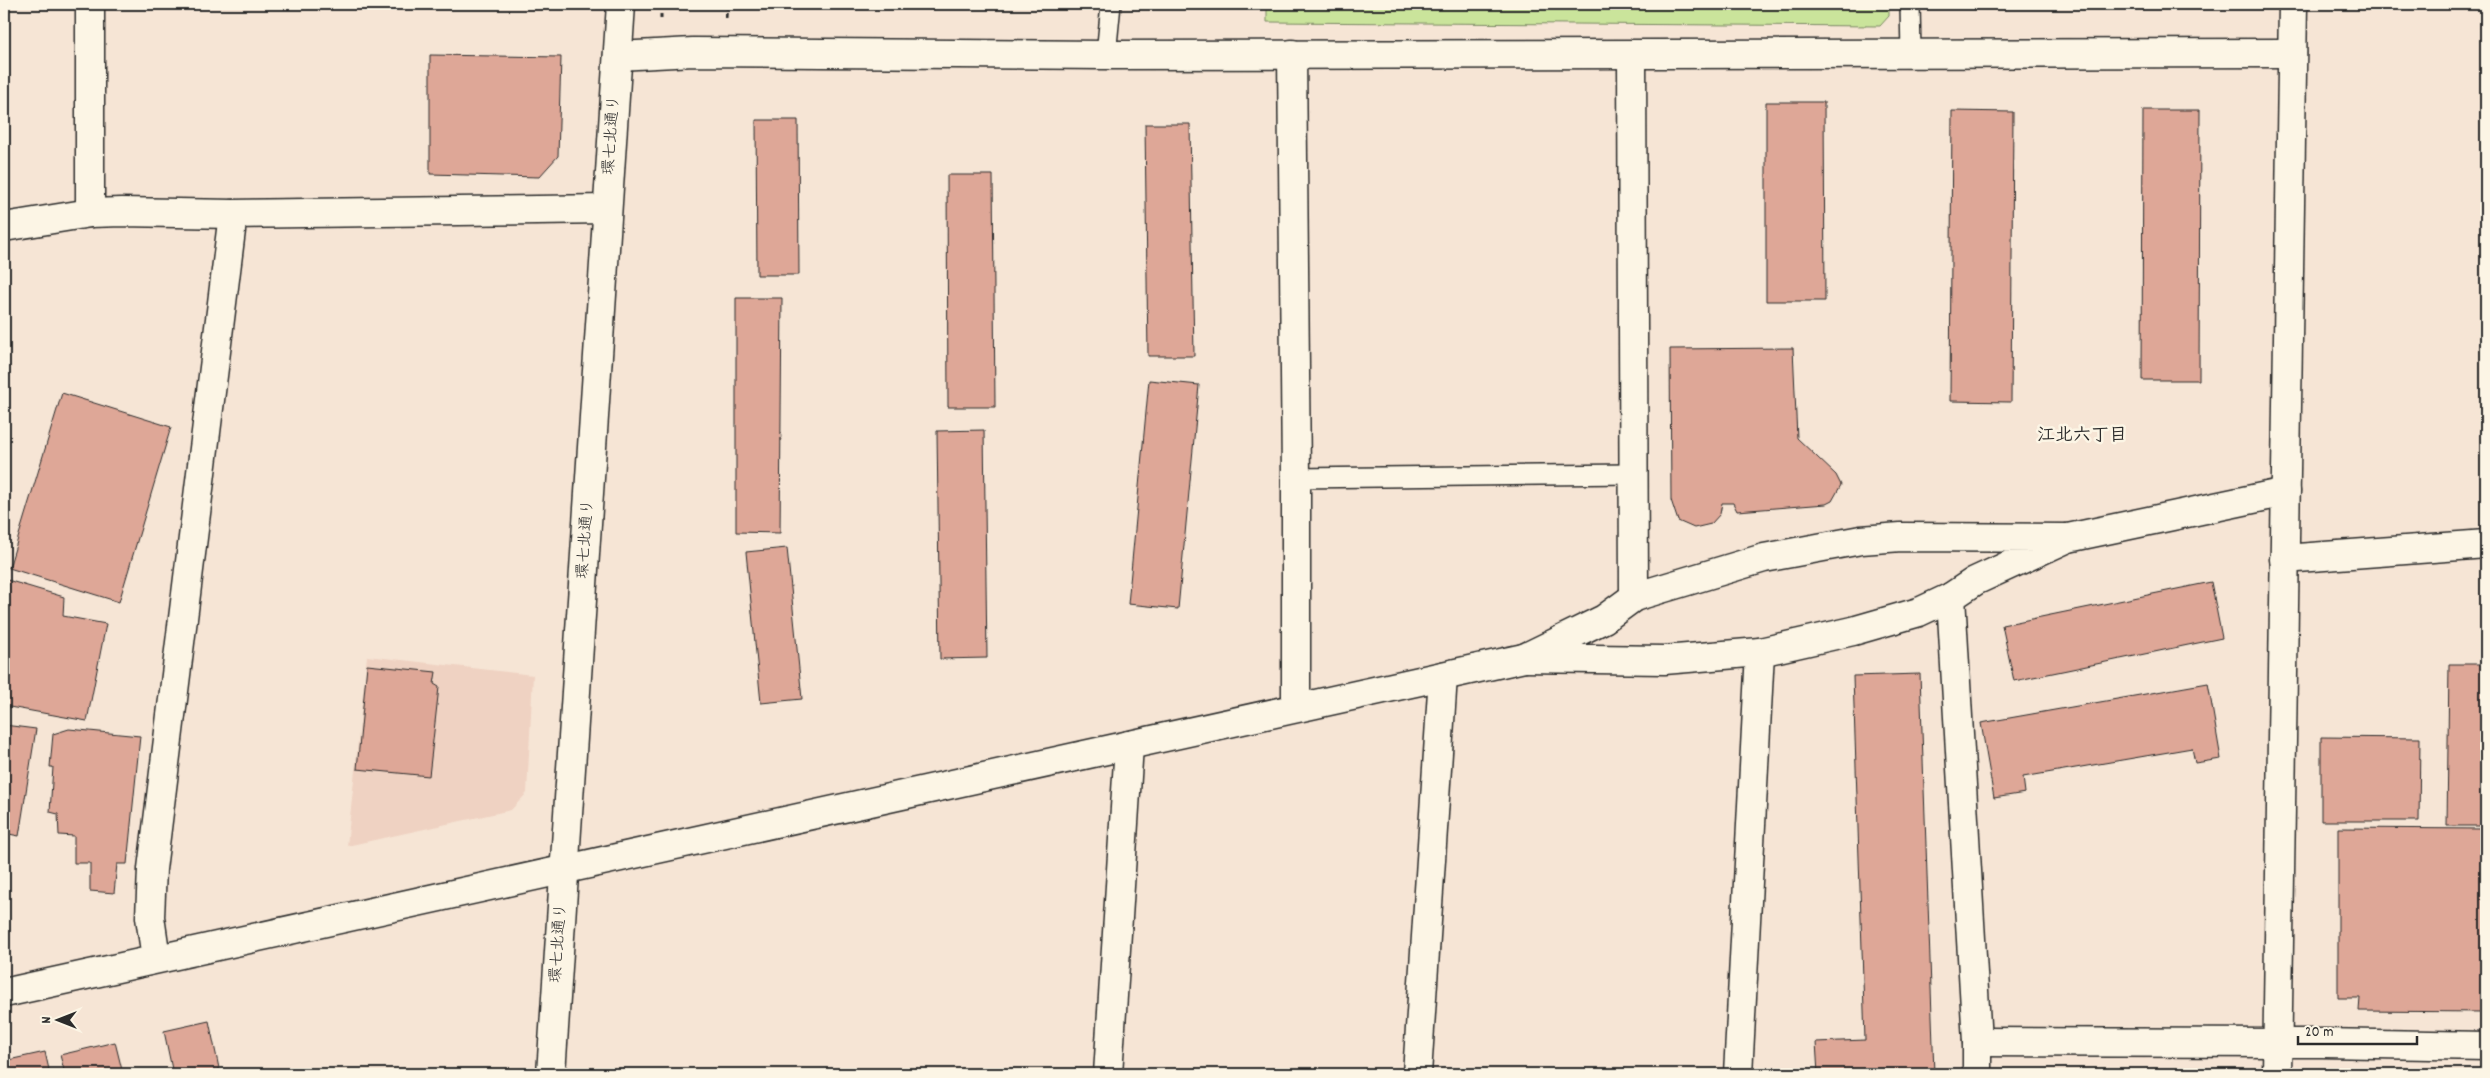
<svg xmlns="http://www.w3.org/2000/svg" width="2490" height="1078" viewBox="0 0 2490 1078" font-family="Dekko,'Klee One',sans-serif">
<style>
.built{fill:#efd2c2}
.green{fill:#cae49b;stroke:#7a8863}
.building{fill:#dea797;stroke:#2b2b2b}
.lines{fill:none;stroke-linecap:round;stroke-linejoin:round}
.service-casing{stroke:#2b2b2b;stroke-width:22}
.minor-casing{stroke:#2b2b2b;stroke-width:31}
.tertiary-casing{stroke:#2b2b2b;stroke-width:31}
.path{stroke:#2b2b2b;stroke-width:3;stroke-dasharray:5 4;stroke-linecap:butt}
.service{stroke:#fcf5e5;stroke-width:19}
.minor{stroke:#fcf5e5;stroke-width:28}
.tertiary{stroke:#fcf5e5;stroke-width:28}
.labels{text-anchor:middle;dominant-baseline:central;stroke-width:5;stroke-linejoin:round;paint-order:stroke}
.street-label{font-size:16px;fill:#2b2b2b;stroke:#fcf5e5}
.neighbourhood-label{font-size:18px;font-weight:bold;fill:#2b2b2b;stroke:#fcf5e5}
</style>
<rect width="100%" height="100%" fill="#f6e5d5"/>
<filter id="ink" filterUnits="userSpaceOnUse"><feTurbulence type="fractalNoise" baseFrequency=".02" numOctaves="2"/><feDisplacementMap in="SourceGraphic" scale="10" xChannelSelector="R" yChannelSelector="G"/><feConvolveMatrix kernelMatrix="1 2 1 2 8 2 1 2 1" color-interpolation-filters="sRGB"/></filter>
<g filter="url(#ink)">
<polygon class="built" points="367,656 533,675 527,793 511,810 347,846"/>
<g class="green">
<polygon points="1267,4 1889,4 1889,16 1880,26 1267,22"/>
<polygon points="2432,4 2486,4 2486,10"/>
<polygon points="2342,1073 2486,1074 2340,1074"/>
</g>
<g class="building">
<polygon points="430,55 561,57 558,156 539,177 430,174"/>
<polygon points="1766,102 1824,102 1825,301 1766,301"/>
<polygon points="2143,110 2200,110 2199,380 2142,380"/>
<polygon points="1952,111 2013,112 2011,402 1950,401"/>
<polygon points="756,120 798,120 799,275 757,275"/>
<polygon points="1145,124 1190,124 1194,356 1148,356"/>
<polygon points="947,175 993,175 995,407 948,407"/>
<polygon points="736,298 782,298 780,533 736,532"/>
<polygon points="1793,348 1797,438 1836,475 1841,485 1832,501 1826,504 1737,511 1733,503 1722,503 1720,514 1711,524 1694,528 1678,521 1671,500 1670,349"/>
<polygon points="1149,380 1199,385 1178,609 1128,604"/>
<polygon points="62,393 171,427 119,602 9,568"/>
<polygon points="984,430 987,658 940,659 937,431"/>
<polygon points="787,548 802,699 761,703 746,552"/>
<polygon points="4,579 64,597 63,616 106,624 87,721 4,706"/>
<polygon points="2211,582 2222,638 2014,681 2002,625"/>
<polygon points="2449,664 2486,664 2486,826 2447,826"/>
<polygon points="367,665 436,672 434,684 439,687 429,776 357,769"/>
<polygon points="1920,674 1934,1074 1818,1074 1816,1042 1865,1040 1853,676"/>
<polygon points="2208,683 2221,759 2195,763 2192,748 2023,777 2025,793 1994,798 1981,723"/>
<polygon points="4,725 36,729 19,836 4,833"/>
<polygon points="69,729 140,736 127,864 117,864 114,893 90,891 90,863 74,863 74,836 59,835 58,814 50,812 53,767 50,767 53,734"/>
<polygon points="2321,737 2420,738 2419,821 2321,821"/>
<polygon points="2338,828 2485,829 2484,1012 2359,1011 2360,998 2338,998"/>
<polygon points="209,1021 220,1073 173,1074 164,1031"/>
<polygon points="115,1042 123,1074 65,1074 60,1055"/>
<polygon points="45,1052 50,1074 4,1074 4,1061"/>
</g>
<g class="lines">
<defs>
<g id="service">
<polyline points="1910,4 1911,54"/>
<polyline points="1106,55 1111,4"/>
<polyline points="1296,478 1633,474"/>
</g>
<g id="minor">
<polyline points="90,4 90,213"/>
<polyline points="1292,54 1296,478 1296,707"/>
<polyline points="1632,55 1634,597"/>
<polygon points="1901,537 2068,538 1975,581 1951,597 1919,612 1853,631 1760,652 1664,660 1524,658 1604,619 1634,597 1764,558 1861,540"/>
<polyline points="2284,559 2486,544"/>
<polyline points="1951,597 1977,1042 1977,1074"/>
<polyline points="156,958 150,917 152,869 233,214"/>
<polyline points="1977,1042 2322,1043 2486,1046"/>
<polyline points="1108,1074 1129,745"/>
<polyline points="1417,1074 1443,676"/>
<polyline points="1738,1074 1760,652"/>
</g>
<g id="tertiary">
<polyline points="618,56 693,52 1106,55 2292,53"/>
<polyline points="4,227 90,213 122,212 233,214 607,209"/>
<polyline points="2068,538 2286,492"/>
<polyline points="4,993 1524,658"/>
<polyline points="551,1074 621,4"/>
<polyline points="2277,1074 2293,4"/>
</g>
</defs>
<use href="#service" class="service-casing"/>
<use href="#minor" class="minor-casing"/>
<use href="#tertiary" class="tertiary-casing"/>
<g class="path">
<polyline points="726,18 727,4"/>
<polyline points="661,19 661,4"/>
</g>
<use href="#service" class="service"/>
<use href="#minor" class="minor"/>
<use href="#tertiary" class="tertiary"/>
</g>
</g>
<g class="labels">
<g class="street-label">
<text transform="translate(612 135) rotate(-86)">環七北通り</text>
<text transform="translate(586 539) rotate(-86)">環七北通り</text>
<text transform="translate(559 943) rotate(-86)">環七北通り</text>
</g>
<g class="neighbourhood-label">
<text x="2082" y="436">江北六丁目</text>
</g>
</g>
<rect width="2490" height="1078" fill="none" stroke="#fcf5e5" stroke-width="20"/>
<rect x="10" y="10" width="2470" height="1058" fill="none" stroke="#2b2b2b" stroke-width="2" filter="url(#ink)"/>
<g transform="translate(58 1020) rotate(270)" stroke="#fcf5e5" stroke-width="4" paint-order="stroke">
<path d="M0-4L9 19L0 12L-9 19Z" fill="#2b2b2b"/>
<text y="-8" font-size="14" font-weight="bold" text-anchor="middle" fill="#2b2b2b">N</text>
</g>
<path d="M2298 1036v8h119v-8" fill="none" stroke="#2b2b2b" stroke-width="2.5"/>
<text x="2305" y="1036" font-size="15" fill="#2b2b2b" stroke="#fcf5e5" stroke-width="4" paint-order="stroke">20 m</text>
</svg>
